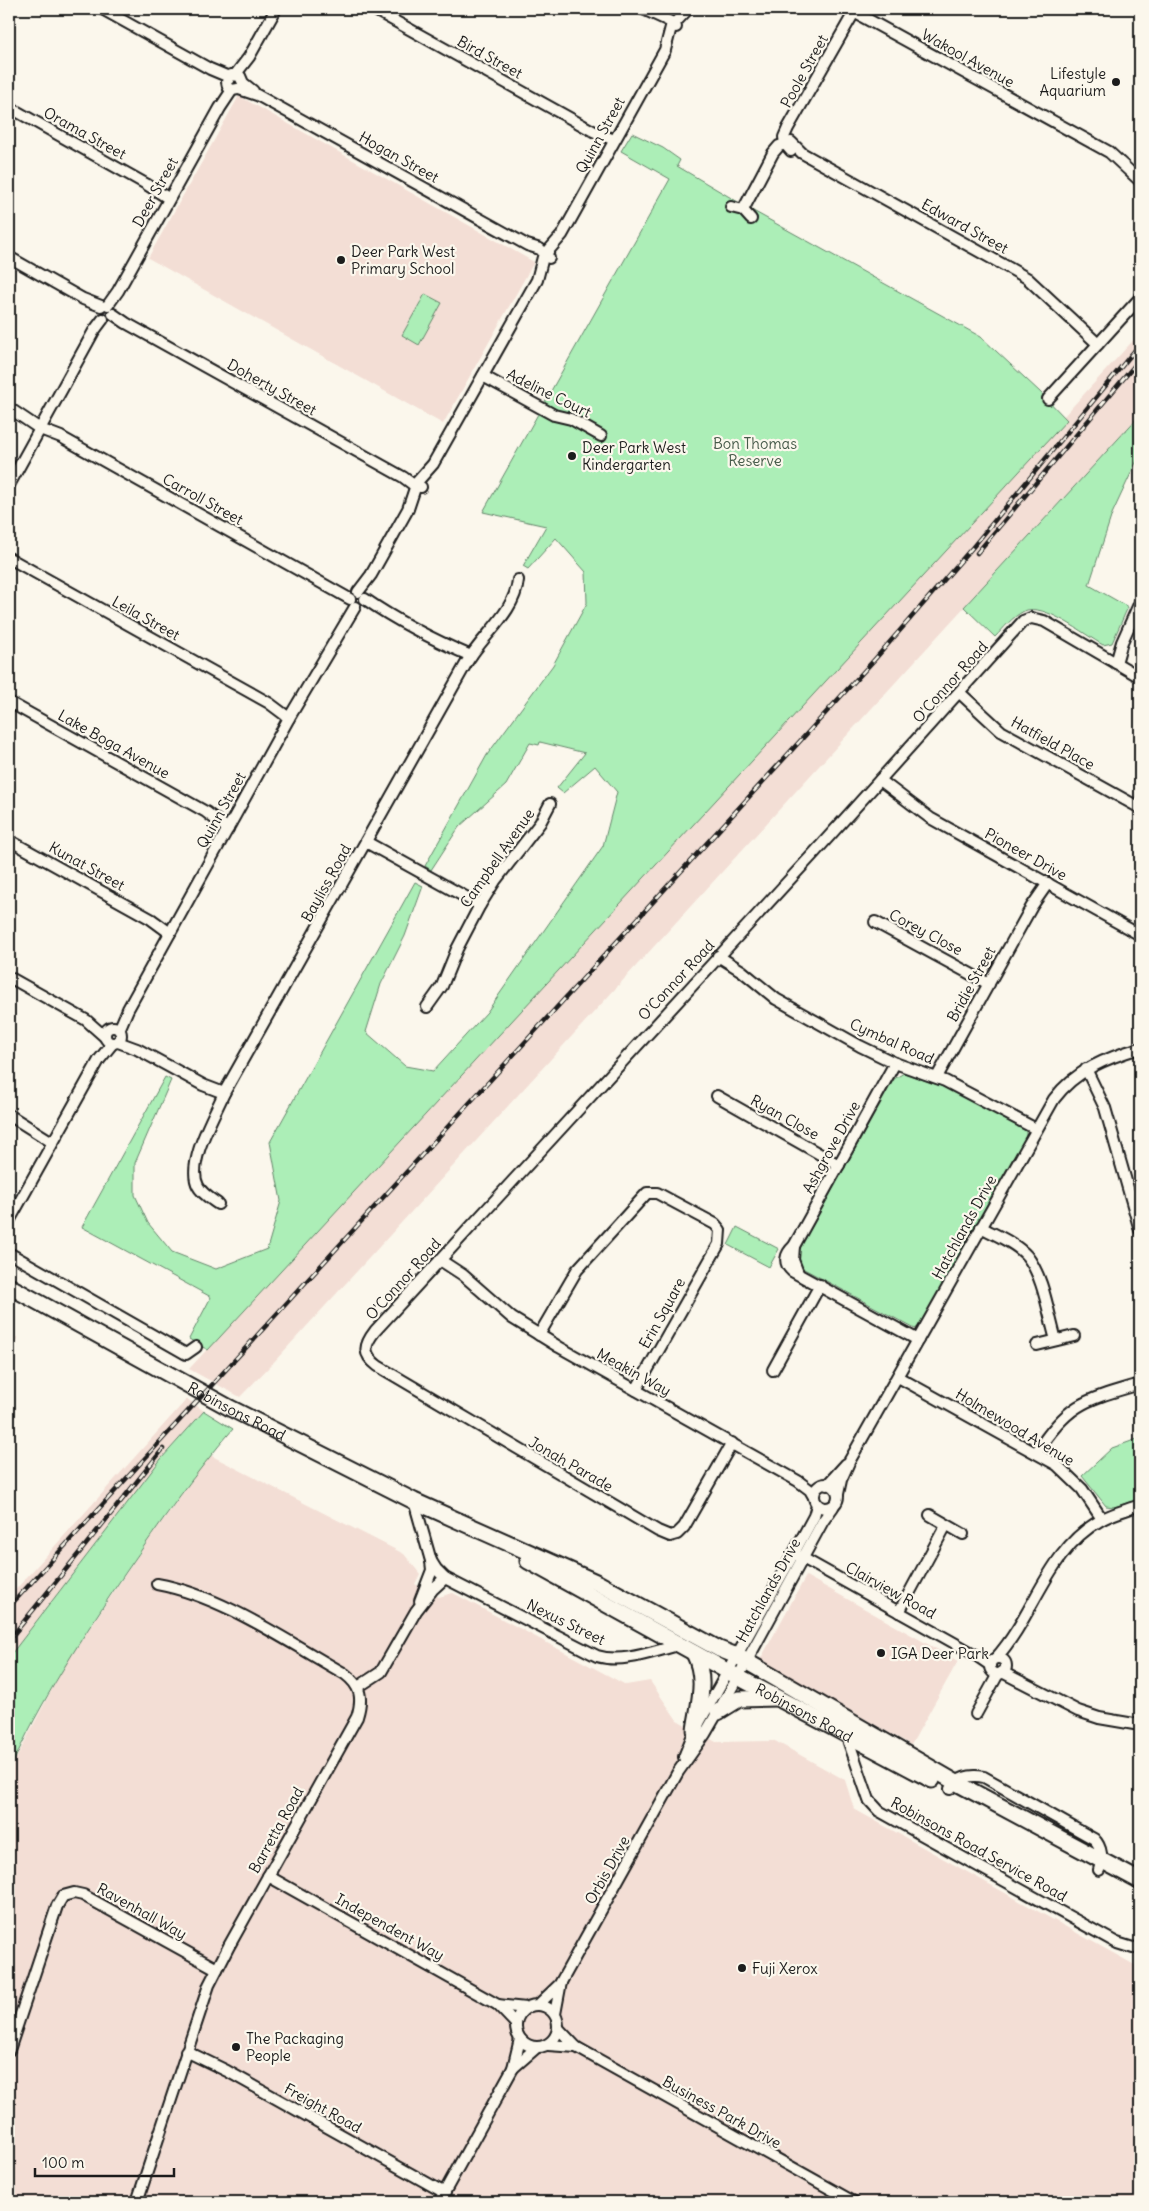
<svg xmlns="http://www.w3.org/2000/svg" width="1149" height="2211" viewBox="0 0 1149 2211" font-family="Delius,sans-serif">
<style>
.built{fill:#f3ded5}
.green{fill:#aceeb7;stroke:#64856a}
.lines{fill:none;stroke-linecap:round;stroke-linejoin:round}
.street-casing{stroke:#1c1c1c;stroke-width:14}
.secondary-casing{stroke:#1c1c1c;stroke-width:19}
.street{stroke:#fbf7ec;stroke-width:10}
.secondary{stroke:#fbf7ec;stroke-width:15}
.rail-casing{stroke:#1c1c1c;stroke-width:4.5}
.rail{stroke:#fbf7ec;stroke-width:2.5;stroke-dasharray:8;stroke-linecap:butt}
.poi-dot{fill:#1c1c1c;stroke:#fbf7ec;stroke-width:2}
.labels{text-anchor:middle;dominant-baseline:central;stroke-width:4.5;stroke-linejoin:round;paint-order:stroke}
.street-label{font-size:15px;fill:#1c1c1c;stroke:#fbf7ec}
.poi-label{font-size:15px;fill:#1c1c1c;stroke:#fbf7ec;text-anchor:start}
.park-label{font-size:15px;fill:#475b4a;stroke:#fbf7ec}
</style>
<rect width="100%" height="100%" fill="#fbf7ec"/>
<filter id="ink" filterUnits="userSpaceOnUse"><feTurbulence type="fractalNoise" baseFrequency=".02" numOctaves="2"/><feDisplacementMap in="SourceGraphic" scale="10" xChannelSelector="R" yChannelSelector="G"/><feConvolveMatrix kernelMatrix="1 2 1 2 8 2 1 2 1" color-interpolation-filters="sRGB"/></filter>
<g filter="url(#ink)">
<g class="built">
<polygon points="239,96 534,262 443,424 148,258"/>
<polygon points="1140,333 1140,415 273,1363 240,1397 189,1369 1066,420 1063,417"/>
<polygon points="9,1333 18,1338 9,1355"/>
<polygon points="187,1399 204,1411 161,1459 9,1657 9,1597"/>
<polygon points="210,1455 404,1554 420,1574 415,1584 439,1597 453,1593 626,1685 650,1681 677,1720 716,1742 775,1741 845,1780 854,1809 1140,1968 1140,2202 9,2202 9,1772 63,1668 143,1548"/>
<polygon points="806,1576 958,1661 911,1745 760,1660"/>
</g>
<g class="green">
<polygon points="632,133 663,148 680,160 677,166 755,212 981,337 1040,392 1067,420 208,1350 189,1339 211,1297 82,1227 165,1077 171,1080 135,1163 135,1195 148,1223 172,1252 216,1269 267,1249 281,1201 270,1142 415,882 423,886 405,936 381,984 366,1032 405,1066 433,1071 487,1012 603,846 617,792 595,766 563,793 557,788 585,753 540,742 539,745 530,743 506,785 459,827 431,870 425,866 487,755 553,665 587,603 586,572 556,538 528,569 523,566 546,526 483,512 670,179 621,151"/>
<polygon points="425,294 442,303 419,345 402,335"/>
<path d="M1140 415V454L1112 514 1089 585 1128 607 1112 643 1103 645C1085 635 1044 602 1024 611 1012 617 1004 628 995 637L964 607Z"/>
<path d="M904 1073 944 1087 1023 1127 1026 1131V1137L1020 1148 922 1324 915 1329 804 1269C797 1263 796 1255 801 1246L894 1079Z"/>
<polygon points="737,1227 779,1249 769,1267 728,1245"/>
<path d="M204 1411 233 1429C194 1474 160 1523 126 1572 83 1636 40 1701 9 1772V1657L161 1459Z"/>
<polygon points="1140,1438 1140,1499 1114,1507 1106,1506 1082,1476 1112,1448"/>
</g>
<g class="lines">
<defs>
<g id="street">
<polyline points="102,9 210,69 229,77"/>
<polyline points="373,9 593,131 614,140"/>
<polyline points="643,9 671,22 676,27"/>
<polyline points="854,12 1109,152 1140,181"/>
<polyline points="235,75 249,57 276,9"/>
<polyline points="238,89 232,90 228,87 227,82 231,75 240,76 243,83 253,91"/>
<polyline points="239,89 257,95 527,245 540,249 549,258"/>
<polyline points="9,107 146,184 168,198"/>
<polyline points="791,142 802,153 1027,278 1098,344"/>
<polyline points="791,151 785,144 784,137 788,128 856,9"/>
<polyline points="731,207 743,210 751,219"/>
<polyline points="743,210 773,153 779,146 789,143"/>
<polyline points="9,257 83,299 101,306"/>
<polyline points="108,305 118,291 220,108 232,90"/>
<polyline points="113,314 126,323 403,477 415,486 421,487"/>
<polyline points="483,376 554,415 571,419 601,436"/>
<polyline points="1048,399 1140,298"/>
<polyline points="9,408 40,429 61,437 350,599"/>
<polyline points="9,485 94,331 103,319"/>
<polyline points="9,558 269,703 289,718"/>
<polyline points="358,592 371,575 408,509 417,482 433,464 537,280 543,257 562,235 665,50 671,27 688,9"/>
<path d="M365 599C398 622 434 640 471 656"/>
<polyline points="1116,663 1122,642 1140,602"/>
<polyline points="960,693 1001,731 1140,808"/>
<polyline points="9,702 206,812 228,829"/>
<polyline points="880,780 930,818 1140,935"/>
<polyline points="9,840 151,919 170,933"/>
<polyline points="366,842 480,905"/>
<polyline points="875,922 989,984"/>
<polyline points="718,956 742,971 776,999 860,1046 895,1063 945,1081 1036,1129"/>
<polyline points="9,977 86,1020 104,1036"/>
<polyline points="427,1007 442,986 457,949 480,905 495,881 540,823 550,804"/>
<circle cx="113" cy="1035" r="8"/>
<polyline points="119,1030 128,1009 289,718 355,607"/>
<polyline points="118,1042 137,1049 203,1085 224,1093"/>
<path d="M895 1063 794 1246C785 1254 783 1263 792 1271L918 1340"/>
<polyline points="1086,1069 1105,1108 1140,1230"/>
<polyline points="937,1077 1032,906 1048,883"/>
<polyline points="717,1096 839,1165"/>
<polyline points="9,1115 52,1142"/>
<path d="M218 1204C211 1199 202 1194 198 1186 186 1163 214 1116 224 1093L467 662C483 635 515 612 518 580"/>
<polyline points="9,1221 99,1060 112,1044"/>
<path d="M981 1227C995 1235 1016 1243 1027 1256 1044 1278 1048 1313 1056 1340"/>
<polyline points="794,1246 793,1260 798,1273"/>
<polyline points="9,1253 186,1354 196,1347"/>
<polyline points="440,1260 463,1275 512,1318 559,1347 798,1481 810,1490 814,1497"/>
<polyline points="539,1335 577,1270 647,1193 657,1193 715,1224 720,1230 719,1244 636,1390"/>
<polyline points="1037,1345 1074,1336"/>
<polyline points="773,1370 820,1285"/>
<polyline points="898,1377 1057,1465 1082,1489 1102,1519"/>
<path d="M732 1443 684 1527 677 1534 670 1536 658 1531 378 1366C362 1354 364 1345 375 1331L815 852 1023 621 1031 618 1044 621 1140 677"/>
<path d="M1036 1453C1068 1403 1085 1400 1140 1384"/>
<circle cx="826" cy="1496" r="12"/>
<polyline points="827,1485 846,1464"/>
<path d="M838 1494 841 1480 850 1460 1054 1099C1076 1070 1106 1058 1140 1048"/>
<path d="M414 1501 431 1561 436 1569 445 1578 597 1656C623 1664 654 1651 679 1645"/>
<polyline points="930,1515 963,1534"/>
<polyline points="799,1556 974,1654 990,1665"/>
<polyline points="420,1601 432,1570 431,1561"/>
<polyline points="899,1612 946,1525"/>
<circle cx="998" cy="1666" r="8"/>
<path d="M996 1658C1035 1615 1047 1550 1101 1520 1113 1513 1127 1510 1140 1505"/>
<polyline points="1002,1672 1078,1711 1099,1718 1140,1725"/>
<polyline points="358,1687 381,1672 416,1611 433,1589 445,1578"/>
<polyline points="976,1714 998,1674"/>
<polyline points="846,1734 869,1800 879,1811 1117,1943 1133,1948 1140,1947"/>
<polyline points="684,1757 695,1730 794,1553 814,1516 817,1505"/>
<path d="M950 1789C957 1778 970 1774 984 1777L1094 1839C1102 1847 1103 1859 1099 1870"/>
<polyline points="268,1876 498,2005 516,2024"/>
<circle cx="537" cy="2026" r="21"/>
<polyline points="498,2005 526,2008"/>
<polyline points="538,2005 561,1983"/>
<polyline points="555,2014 561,1982 678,1772 705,1734 738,1677 823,1521 833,1507"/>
<polyline points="558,2028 576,2047 854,2202"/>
<polyline points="548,2045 576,2047"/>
<polyline points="9,2050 57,1906 63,1896 74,1893 83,1895 217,1969"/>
<polyline points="186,2051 227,2071 445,2193"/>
<polyline points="513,2068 536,2048"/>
<path d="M137 2202 209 1985 229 1946 357 1717C363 1698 361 1686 345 1674 286 1641 223 1596 157 1584"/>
<polyline points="439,2202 513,2068 520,2039"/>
</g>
<g id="secondary">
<path id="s1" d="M9 1286 230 1408 414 1501 598 1583 719 1649 737 1656 955 1782 1140 1881"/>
<path id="s2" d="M528 1561 738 1677 932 1780"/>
<path d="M694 1653C707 1679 699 1702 695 1730"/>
<polyline points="718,1712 739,1699 776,1698"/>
</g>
</defs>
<use href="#street" class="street-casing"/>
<use href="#secondary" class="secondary-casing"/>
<use href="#street" class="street"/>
<use href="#secondary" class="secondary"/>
<defs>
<g id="rail">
<polyline points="977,553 1140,359"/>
<polyline points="9,1607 875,659 972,548 1140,344"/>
<polyline points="9,1640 163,1449"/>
</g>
</defs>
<use href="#rail" class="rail-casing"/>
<use href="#rail" class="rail"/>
</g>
</g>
<g class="poi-dot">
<circle cx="1116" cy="82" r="5"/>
<circle cx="341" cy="260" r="5"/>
<circle cx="572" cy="456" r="5"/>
<circle cx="881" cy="1653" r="5"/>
<circle cx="742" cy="1968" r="5"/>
<circle cx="236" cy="2047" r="5"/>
</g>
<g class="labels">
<g class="street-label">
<text transform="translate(490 57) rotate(29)">Bird Street</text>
<text transform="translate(968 58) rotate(29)">Wakool Avenue</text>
<text transform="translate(804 71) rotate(-61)">Poole Street</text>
<text transform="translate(85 133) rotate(29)">Orama Street</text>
<text transform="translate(600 135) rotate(-61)">Quinn Street</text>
<text transform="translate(399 157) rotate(29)">Hogan Street</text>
<text transform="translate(155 192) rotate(-61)">Deer Street</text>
<text transform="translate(965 226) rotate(29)">Edward Street</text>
<text transform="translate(272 387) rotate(29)">Doherty Street</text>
<text transform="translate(549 393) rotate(26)">Adeline Court</text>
<text transform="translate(203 499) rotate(29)">Carroll Street</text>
<text transform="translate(146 618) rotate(29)">Leila Street</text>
<text transform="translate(950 682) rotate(-48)">O'Connor Road</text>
<text transform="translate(1053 743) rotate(29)">Hatfield Place</text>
<text transform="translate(114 744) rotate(29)">Lake Boga Avenue</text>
<text transform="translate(221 810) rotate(-61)">Quinn Street</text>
<text transform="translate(1026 854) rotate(29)">Pioneer Drive</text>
<text transform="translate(497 858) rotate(-55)">Campbell Avenue</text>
<text transform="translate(87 866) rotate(29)">Kunat Street</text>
<text transform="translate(326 883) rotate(-61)">Bayliss Road</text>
<text transform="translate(926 932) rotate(28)">Corey Close</text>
<text transform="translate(676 980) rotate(-47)">O'Connor Road</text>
<text transform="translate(971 984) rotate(-61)">Bridie Street</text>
<text transform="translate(892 1041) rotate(24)">Cymbal Road</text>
<text transform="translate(785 1117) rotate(29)">Ryan Close</text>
<text transform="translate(831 1147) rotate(-61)">Ashgrove Drive</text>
<text transform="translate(964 1227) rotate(-61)">Hatchlands Drive</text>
<text transform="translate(403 1279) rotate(-48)">O'Connor Road</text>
<text transform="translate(662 1313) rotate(-61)">Erin Square</text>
<text transform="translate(634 1372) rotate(29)">Meakin Way</text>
<text stroke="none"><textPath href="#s1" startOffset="260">Robinsons Road</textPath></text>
<text transform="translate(1015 1427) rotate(31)">Holmewood Avenue</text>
<text transform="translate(571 1464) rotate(30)">Jonah Parade</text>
<text transform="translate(768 1590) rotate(-61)">Hatchlands Drive</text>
<text transform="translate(891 1590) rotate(29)">Clairview Road</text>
<text transform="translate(566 1622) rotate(26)">Nexus Street</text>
<text stroke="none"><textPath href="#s2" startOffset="315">Robinsons Road</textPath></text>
<text transform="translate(276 1830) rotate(-61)">Barretta Road</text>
<text transform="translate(979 1849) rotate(29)">Robinsons Road Service Road</text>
<text transform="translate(607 1870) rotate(-61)">Orbis Drive</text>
<text transform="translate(142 1911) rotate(29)">Ravenhall Way</text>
<text transform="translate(390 1927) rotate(29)">Independent Way</text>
<text transform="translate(323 2108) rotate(29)">Freight Road</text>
<text transform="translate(722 2112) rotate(29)">Business Park Drive</text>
</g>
<g class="poi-label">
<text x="1106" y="73" text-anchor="end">Lifestyle<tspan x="1106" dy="17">Aquarium</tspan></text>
<text x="351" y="251">Deer Park West<tspan x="351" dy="17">Primary School</tspan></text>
<text x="582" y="447">Deer Park West<tspan x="582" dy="17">Kindergarten</tspan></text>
<text x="891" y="1653">IGA Deer Park</text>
<text x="752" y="1968">Fuji Xerox</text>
<text x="246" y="2038">The Packaging<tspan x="246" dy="17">People</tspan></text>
</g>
<g class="park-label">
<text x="755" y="443">Bon Thomas<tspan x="755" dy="17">Reserve</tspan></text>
</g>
</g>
<rect width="1149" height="2211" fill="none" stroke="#fbf7ec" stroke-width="30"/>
<rect x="15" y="15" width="1119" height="2181" fill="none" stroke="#1c1c1c" stroke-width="2" filter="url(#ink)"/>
<path d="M35 2168v8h139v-8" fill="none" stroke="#1c1c1c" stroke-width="2.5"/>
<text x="42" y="2168" font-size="15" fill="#1c1c1c" stroke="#fbf7ec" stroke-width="4" paint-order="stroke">100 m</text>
</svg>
